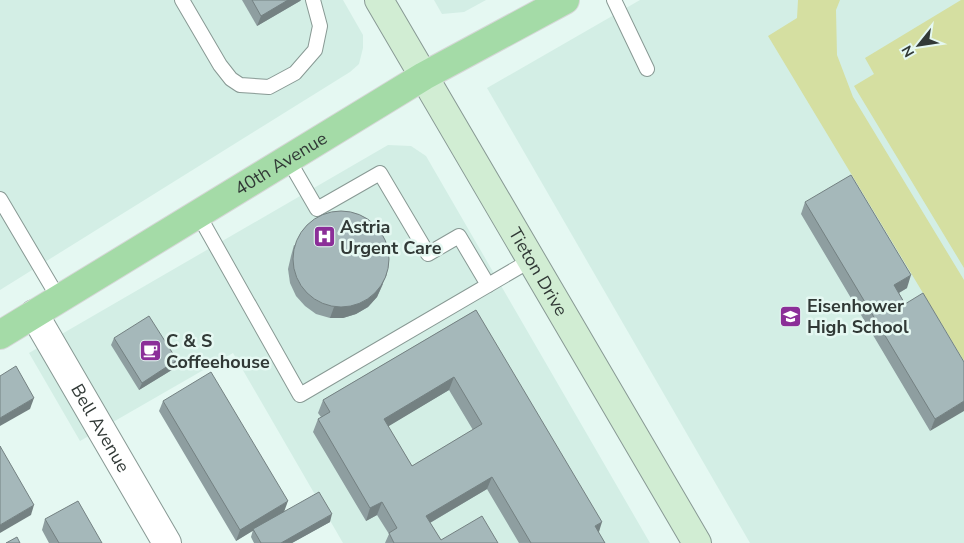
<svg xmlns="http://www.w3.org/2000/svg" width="964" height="543" viewBox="0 0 964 543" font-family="'Nunito Sans',sans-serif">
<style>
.built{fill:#d3eee5}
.green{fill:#d5dfa1}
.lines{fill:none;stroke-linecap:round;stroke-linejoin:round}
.service-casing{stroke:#889994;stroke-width:16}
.minor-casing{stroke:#889994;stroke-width:30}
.secondary-casing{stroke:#889994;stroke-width:30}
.primary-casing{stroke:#d6d7d7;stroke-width:30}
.service{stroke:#fff;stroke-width:14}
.minor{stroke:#fff;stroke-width:28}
.secondary{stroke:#d1edd3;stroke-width:28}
.primary{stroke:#a4dba7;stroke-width:28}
.wall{fill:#8e9ea0;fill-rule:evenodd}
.shaded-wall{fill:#748182}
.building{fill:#a5b8ba;stroke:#748182;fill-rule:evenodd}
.labels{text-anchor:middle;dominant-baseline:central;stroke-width:5;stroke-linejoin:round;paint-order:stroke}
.street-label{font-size:18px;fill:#313936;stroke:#e5f8f2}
.poi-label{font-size:18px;font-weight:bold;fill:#313936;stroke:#e5f8f2;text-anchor:start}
</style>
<rect width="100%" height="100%" fill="#e5f8f2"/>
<g class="built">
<polygon points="0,0 343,0 363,35 363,48 359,64 350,72 0,290"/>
<polygon points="434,0 486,0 464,12 442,14"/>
<polygon points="640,0 964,0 964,543 750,543 487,88"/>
<polygon points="388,145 411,146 426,156 650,543 343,543 233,353 80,441 29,353"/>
</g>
<g class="green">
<polygon points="798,0 840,0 836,10 837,55 853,97 964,280 964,361 768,36 797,18"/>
<polygon points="961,0 964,0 964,268 854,86 874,74 865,58"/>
</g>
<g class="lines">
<defs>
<g id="service">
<polyline points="182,0 220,65 231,79 240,85 269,87 295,73 315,50 320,26 313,0"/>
<polyline points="614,0 647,69"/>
<polyline points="288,159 317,209 380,173 428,254 459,236 488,285"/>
<polyline points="0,199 59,299"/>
<polyline points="198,214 300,395 531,260"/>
</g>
<g id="minor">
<path id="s1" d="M34 314 167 543"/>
</g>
<g id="secondary">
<path id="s2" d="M379 0 697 543"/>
</g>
<g id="primary">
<path id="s3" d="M0 335 424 76 565 0"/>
</g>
</defs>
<use href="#service" class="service-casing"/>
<use href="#minor" class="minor-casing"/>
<use href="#secondary" class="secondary-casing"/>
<use href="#primary" class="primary-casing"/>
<use href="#service" class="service"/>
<use href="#minor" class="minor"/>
<use href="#secondary" class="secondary"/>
<use href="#primary" class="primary"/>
</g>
<g class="wall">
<polygon points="242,0 301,0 300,1 257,26"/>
<polygon points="805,202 907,288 899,293 905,304 964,362 930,431 801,214"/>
<polygon points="294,245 383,284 377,297 368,307 356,314 343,318 330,318 316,314 305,306 296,296 290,283 288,269 291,256"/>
<path d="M476 310 598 532 605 543H519L487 489 430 523 441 540 498 543H385L389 534 377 515 366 521 313 432 318 419 321 417 318 413 323 400ZM449 390 473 430 412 466 388 426Z"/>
<polygon points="114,338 177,360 175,368 139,390 111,345"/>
<polygon points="163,401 284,512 330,522 292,543 254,543 251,537 253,530 236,541 159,411"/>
<polygon points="45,519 102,543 49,543 42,530"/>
</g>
<g class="shaded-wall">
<polygon points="288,0 301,0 300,1 257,26 261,16"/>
<polygon points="387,274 377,297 368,307 356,314 343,318 330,318 334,307"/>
<polygon points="911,275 907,288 890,298 894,285"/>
<polygon points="177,360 175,368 139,390 142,383"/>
<polygon points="454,377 449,390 379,432 384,419"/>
<polygon points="34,398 30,409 0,426 0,418"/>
<polygon points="964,401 964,411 930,431 935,419"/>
<polygon points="492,477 487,489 421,528 426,516"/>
<polygon points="288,501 284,512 236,541 240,530"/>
<polygon points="382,502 377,515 366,521 370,508"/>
<polygon points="34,505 31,515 0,533 0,525"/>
<polygon points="332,514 330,522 292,543 281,543"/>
<polygon points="602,522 598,535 595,526"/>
</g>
<g class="building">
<polygon points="252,0 288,0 261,16"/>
<polygon points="851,175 911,275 894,285 905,304 923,293 964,362 964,401 935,419 805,202"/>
<circle cx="341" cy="259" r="48"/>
<path d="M476 310 602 522 595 526 605 543H531L492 477 426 516 441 540 482 516 498 543H394L389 533 397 528 382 502 370 508 318 419 330 412 323 400ZM454 377 482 424 412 466 384 419Z"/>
<polygon points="149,316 177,360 142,383 114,338"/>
<polygon points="16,366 34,398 0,418 0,376"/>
<polygon points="211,372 288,501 240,530 163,401"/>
<polygon points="0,446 34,505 0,525"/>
<polygon points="319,492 332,514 281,543 261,543 253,529"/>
<polygon points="78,501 102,543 59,543 45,519"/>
<polygon points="17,537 20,543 6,543"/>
</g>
<defs>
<symbol id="hospital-square" viewBox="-11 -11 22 22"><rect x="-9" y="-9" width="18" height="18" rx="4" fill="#8b2e98" stroke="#e5f8f2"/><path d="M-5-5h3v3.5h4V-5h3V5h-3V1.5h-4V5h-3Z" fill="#fff"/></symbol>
<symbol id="school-square" viewBox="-11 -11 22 22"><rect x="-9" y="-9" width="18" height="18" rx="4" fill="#8b2e98" stroke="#e5f8f2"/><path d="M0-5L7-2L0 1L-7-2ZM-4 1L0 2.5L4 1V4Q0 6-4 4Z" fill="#fff"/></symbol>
<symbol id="cafe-square" viewBox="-11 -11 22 22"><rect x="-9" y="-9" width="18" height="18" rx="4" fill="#8b2e98" stroke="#e5f8f2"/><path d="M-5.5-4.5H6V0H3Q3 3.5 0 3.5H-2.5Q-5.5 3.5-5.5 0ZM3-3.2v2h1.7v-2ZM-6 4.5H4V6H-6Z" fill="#fff"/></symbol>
</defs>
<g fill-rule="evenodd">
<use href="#hospital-square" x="312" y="224" width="25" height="25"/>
<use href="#school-square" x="778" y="304" width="25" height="25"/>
<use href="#cafe-square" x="138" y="338" width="25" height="25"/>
</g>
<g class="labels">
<g class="street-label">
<text stroke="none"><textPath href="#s3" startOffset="329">40th Avenue</textPath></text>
<text stroke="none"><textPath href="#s2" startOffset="315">Tieton Drive</textPath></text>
<text stroke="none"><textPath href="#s1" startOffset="132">Bell Avenue</textPath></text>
</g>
<g class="poi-label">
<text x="340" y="227">Astria<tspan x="340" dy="21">Urgent Care</tspan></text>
<text x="807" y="306">Eisenhower<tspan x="807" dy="21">High School</tspan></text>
<text x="166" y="341">C &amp; S<tspan x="166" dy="21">Coffeehouse</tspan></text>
</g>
</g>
<g transform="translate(919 45) rotate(240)" stroke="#e5f8f2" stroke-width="4" paint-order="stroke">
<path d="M0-4L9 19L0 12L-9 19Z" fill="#313936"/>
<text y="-8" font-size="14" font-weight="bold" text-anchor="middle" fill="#313936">N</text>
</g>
</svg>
